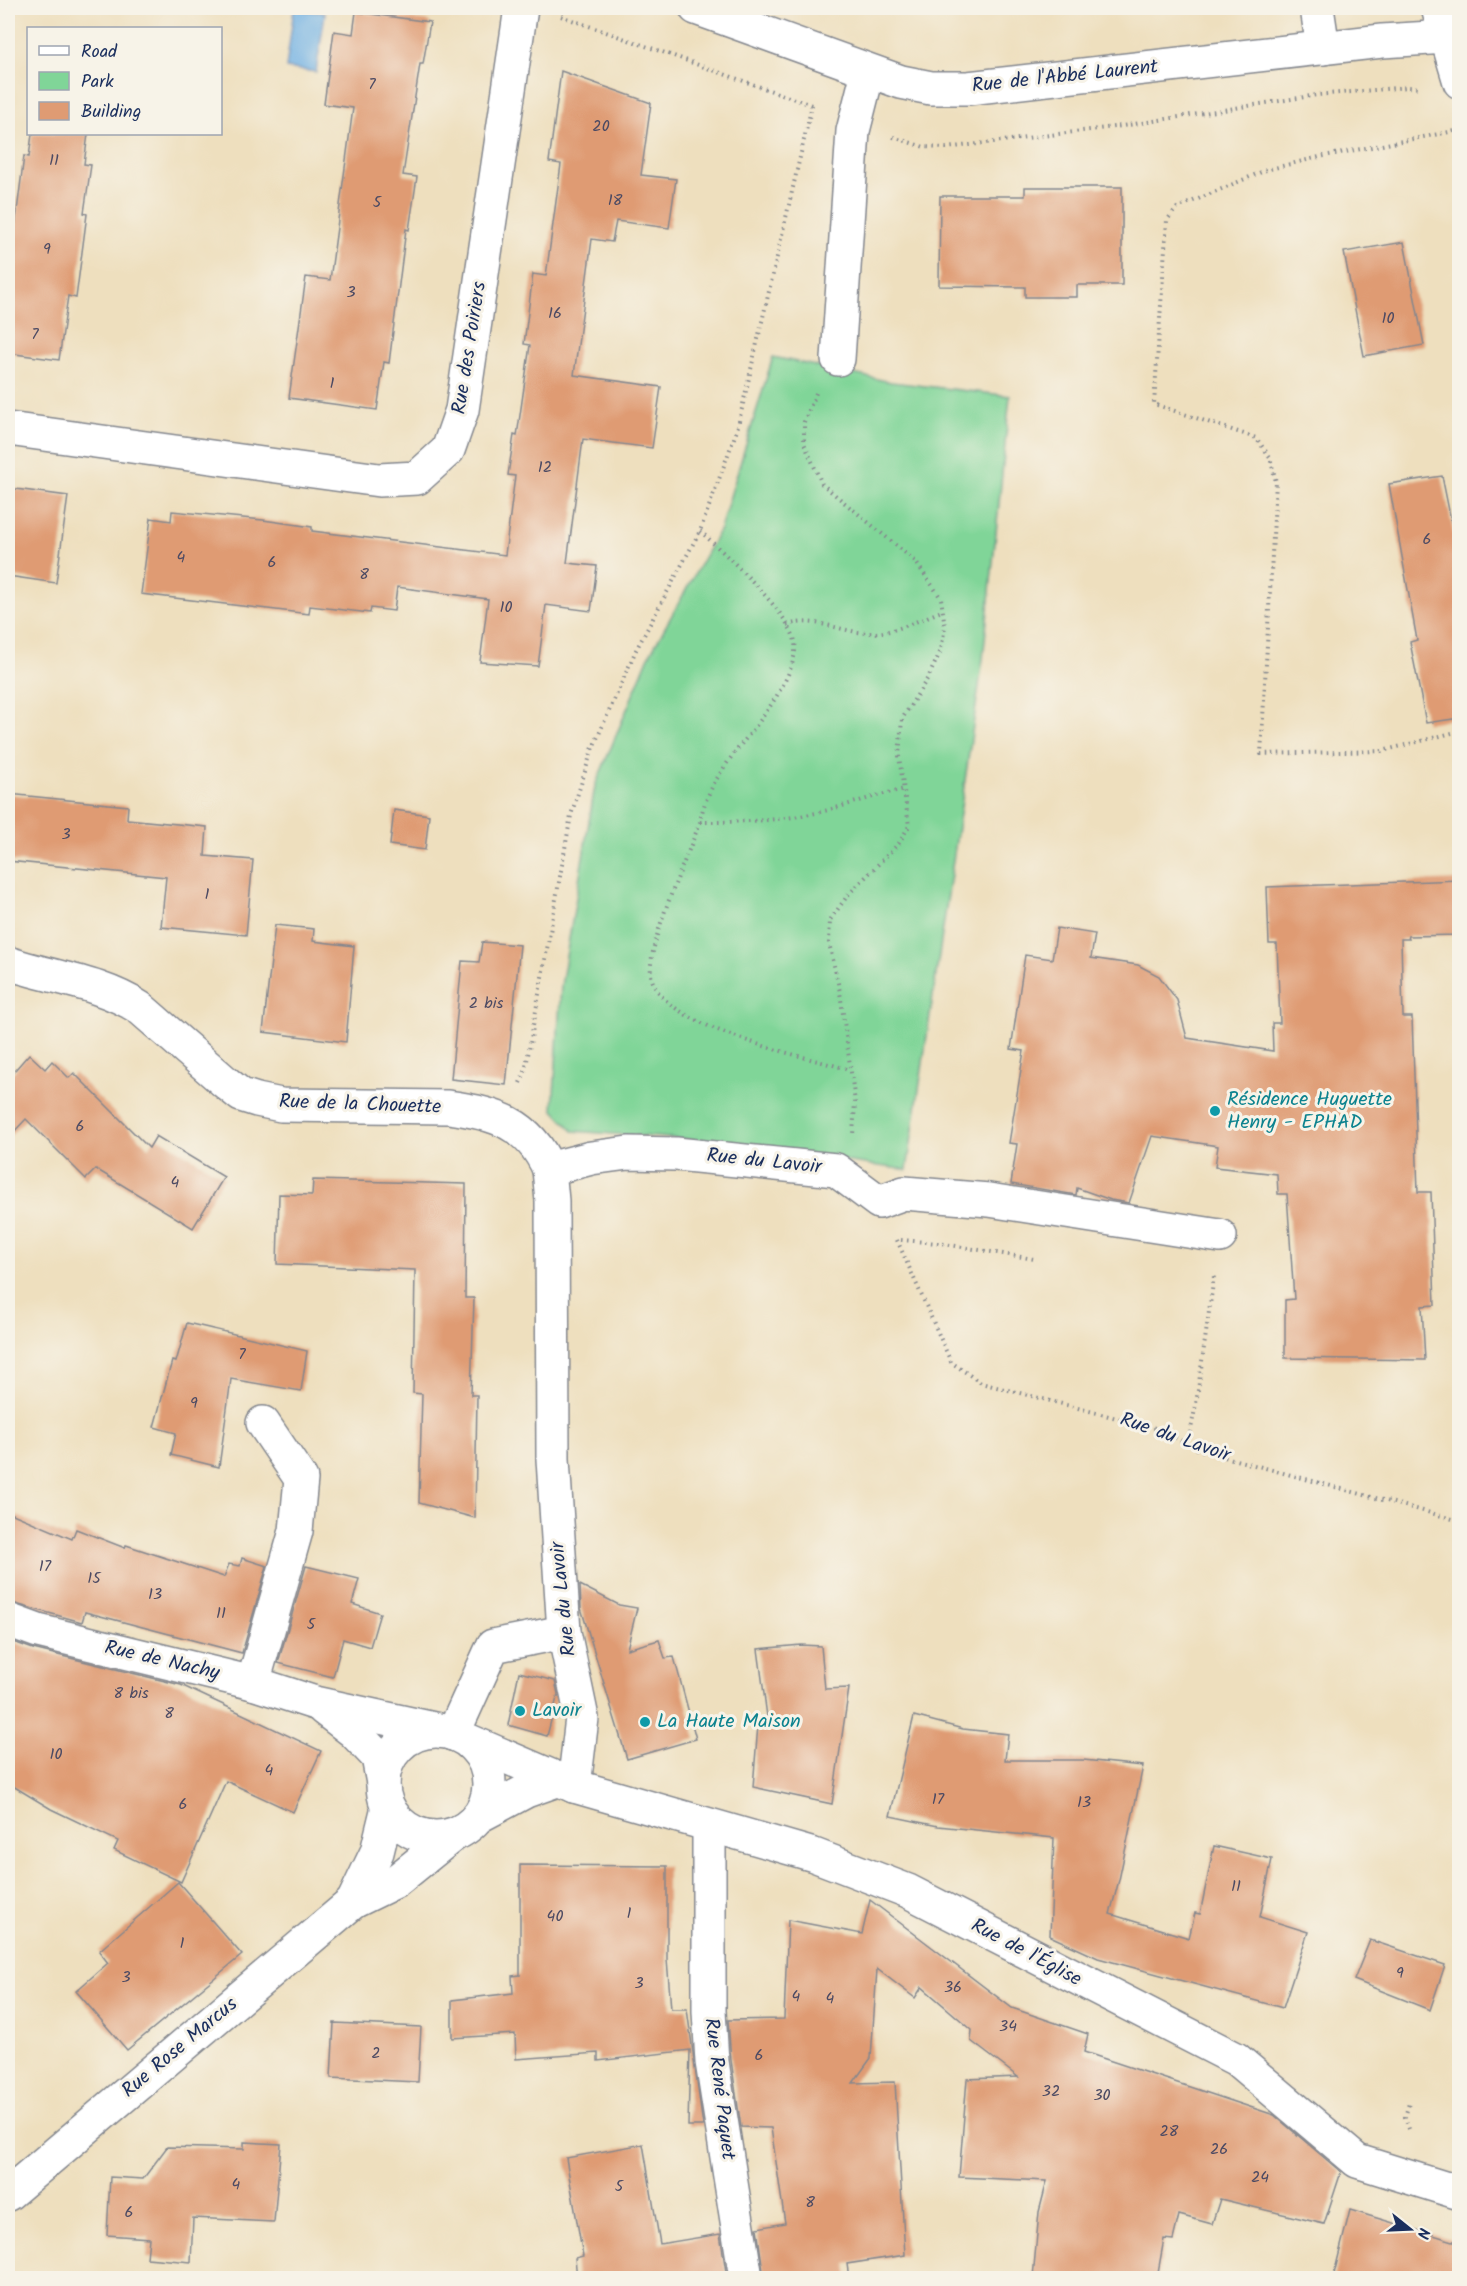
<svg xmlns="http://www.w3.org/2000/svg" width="1467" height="2286" viewBox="0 0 1467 2286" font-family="Kalam,sans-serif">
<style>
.green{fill:#80d598;stroke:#4e827b;stroke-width:1.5}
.water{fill:#6fb0e3;stroke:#4570a0;stroke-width:1.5}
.building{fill:#df9b73}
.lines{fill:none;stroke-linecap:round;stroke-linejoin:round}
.minor-casing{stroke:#84878e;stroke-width:36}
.path{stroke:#84878e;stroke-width:4;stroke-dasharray:1.5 4.5;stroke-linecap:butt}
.minor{stroke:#fff;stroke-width:33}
.culture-dot{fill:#0f9aa8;stroke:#f7f3e8;stroke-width:2}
.labels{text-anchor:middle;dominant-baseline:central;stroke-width:6;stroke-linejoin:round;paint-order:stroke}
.number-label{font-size:16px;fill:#4c4a63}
.street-label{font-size:20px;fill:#1b2f5e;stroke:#f7f3e8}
.culture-label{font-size:20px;fill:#0d838f;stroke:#f7f3e8;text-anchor:start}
</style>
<rect width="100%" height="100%" fill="#f7f3e8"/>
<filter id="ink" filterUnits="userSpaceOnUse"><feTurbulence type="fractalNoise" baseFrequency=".0167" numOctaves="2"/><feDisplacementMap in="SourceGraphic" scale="12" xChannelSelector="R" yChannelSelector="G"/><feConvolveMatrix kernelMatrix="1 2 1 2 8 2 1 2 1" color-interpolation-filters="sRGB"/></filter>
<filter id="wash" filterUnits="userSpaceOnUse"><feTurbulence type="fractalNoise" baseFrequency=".008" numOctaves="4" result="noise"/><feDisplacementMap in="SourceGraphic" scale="24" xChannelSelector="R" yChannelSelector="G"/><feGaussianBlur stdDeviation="1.35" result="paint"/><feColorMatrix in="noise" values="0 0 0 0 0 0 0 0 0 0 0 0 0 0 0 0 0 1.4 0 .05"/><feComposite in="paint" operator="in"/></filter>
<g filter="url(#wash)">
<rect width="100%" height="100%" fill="#eedfbe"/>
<polygon class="green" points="773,357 891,382 1010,396 983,659 907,1170 696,1140 573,1131 553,1109 561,986 595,786 649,656 720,529"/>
<polygon class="water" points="294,9 325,13 316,72 286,68"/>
<g id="blocks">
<g class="building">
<polygon points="356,12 430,22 423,64 420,64 403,175 417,177 409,230 406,229 389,363 384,362 377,410 289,398 306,277 330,280 353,108 324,104 334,31 353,34"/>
<polygon points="561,71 651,103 641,175 676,179 669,228 616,221 612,242 592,239 574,375 661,387 652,448 583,439 567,563 597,566 591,611 546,605 538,666 480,662 488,599 397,587 394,611 371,608 370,613 310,606 309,614 141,594 151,518 171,521 172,511 263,520 312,527 312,531 505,555 515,476 508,475 514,435 517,436 530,345 524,344 533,274 546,276 561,164 549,162"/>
<polygon points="32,134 88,134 84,164 91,165 84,213 87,214 76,298 68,296 59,360 8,353 8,282 24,156 29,157"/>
<polygon points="1025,187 1122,187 1122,285 1077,285 1077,297 1025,297 1025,287 939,286 940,196 1025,196"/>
<polygon points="1404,242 1424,345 1364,356 1344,252"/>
<polygon points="1442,476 1460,565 1460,718 1426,723 1410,642 1417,640 1389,484"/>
<polygon points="8,488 68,496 56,583 8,576"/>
<polygon points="8,794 128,806 127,819 207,827 205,856 253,860 246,935 161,927 166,877 8,861"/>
<polygon points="394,810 429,815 425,850 390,845"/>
<polygon points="1460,880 1460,935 1408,936 1409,939 1401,939 1403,1017 1412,1017 1418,1192 1431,1192 1435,1305 1422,1306 1425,1360 1285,1358 1285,1300 1294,1299 1287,1194 1278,1194 1277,1174 1215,1167 1218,1146 1152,1136 1129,1203 1111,1200 1077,1188 1076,1195 1011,1184 1017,1144 1009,1143 1024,1051 1011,1049 1025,955 1052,959 1057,928 1095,934 1091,958 1138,965 1159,976 1177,1000 1187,1038 1273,1051 1272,1023 1280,1023 1277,944 1269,944 1267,887"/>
<polygon points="275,925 314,929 313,941 354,946 346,1042 263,1032"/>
<polygon points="482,942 520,945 506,1085 451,1079 462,961 479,962"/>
<polygon points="29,1054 45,1069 52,1061 69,1078 74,1073 149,1148 156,1136 224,1177 193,1228 96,1169 86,1179 26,1119 8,1138 8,1078"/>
<polygon points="313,1180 466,1184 465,1298 474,1298 471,1395 477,1395 475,1518 419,1503 422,1394 413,1393 415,1270 277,1264 279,1194 312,1195"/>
<polygon points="187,1323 307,1351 301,1391 231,1379 219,1467 171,1455 176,1433 154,1427 172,1361 176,1362"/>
<polygon points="8,1512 72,1539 76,1529 125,1548 126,1545 224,1577 229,1564 240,1566 242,1558 267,1566 242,1653 85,1612 82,1622 8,1602"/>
<polygon points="306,1566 359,1579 352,1604 380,1613 370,1647 343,1639 333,1677 278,1663"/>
<polygon points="580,1585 619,1605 637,1608 627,1649 659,1640 665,1658 674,1657 696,1739 627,1759 581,1608"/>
<polygon points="8,1640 33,1649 181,1685 321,1751 293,1812 226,1781 181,1882 114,1850 118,1841 51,1809 8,1783"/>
<polygon points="801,1645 821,1646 825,1689 849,1688 832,1804 753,1787 758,1725 768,1724 758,1649"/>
<polygon points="519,1672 555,1681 558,1694 547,1736 508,1725"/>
<polygon points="914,1716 963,1729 1008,1734 1005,1760 1083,1760 1143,1766 1119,1880 1110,1914 1189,1938 1195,1913 1200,1914 1214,1846 1272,1859 1260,1917 1308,1932 1283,2008 1098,1958 1050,1936 1054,1838 938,1826 890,1816"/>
<polygon points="520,1865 667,1866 667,1959 671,2009 687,2009 703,2126 688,2126 690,2050 598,2061 598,2053 516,2059 515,2034 452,2038 452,2000 513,1993 512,1976 520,1975"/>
<polygon points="178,1882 242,1955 127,2050 76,1991 108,1963 99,1951"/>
<polygon points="870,1900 1012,2008 1088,2034 1084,2052 1274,2115 1341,2172 1324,2224 1220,2199 1212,2224 1179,2215 1173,2240 1164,2239 1157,2278 1033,2278 1039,2212 1047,2181 959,2177 967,2079 1018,2077 971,2041 972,2030 922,1987 915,1998 877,1969 871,2058 853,2083 895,2082 905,2255 847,2264 849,2278 764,2278 757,2228 785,2223 771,2128 741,2127 731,2060 728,2020 784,2019 788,1920 862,1934"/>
<polygon points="1370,1940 1445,1965 1430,2010 1354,1980"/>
<polygon points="334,2023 421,2027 418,2082 331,2078"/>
<polygon points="244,2142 281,2144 274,2222 193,2218 191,2262 147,2258 149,2238 107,2235 110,2177 143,2179 167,2147 244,2149"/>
<polygon points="643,2144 660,2244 720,2234 727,2278 577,2278 575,2258 583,2256 566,2158"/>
<polygon points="1350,2210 1460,2243 1460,2278 1333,2278"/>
</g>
</g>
</g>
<g filter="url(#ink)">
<use href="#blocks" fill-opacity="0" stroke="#84878e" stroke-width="1.5"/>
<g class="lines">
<defs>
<g id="minor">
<polyline points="696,8 901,82 931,88 968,88 1382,41 1447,37 1460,33"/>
<polyline points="1317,8 1323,48"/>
<polyline points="1438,8 1460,82"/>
<polyline points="838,359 853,131 868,72"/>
<polyline points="8,429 379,480 417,478 448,450 462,410 521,8"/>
<path d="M8 963C52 978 100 982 140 1008L225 1082 241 1095 257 1100 281 1105 448 1107C495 1113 529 1123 549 1169"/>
<polyline points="8,1620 38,1631 253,1683 315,1703 444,1731"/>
<polyline points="253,1683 296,1531 301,1479 263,1423"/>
<polyline points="324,1709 354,1732 378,1757 383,1783"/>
<circle cx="436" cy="1784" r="53"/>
<polyline points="453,1734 493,1646 564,1632"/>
<polyline points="467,1740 574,1786 814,1855 908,1891 1236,2059 1357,2161 1460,2193"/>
<polyline points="574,1786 582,1718 564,1632 553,1459 552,1201 549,1169 591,1158 628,1153 676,1154 836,1170 879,1202 904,1193 989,1200 1220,1236"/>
<polyline points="479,1816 526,1791 557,1780"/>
<polyline points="709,1827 709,2011 712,2062 746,2278"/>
<polyline points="353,1902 377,1852 388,1807"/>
<polyline points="8,2194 353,1902 396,1881 453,1835"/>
</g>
</defs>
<use href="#minor" class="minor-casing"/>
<g class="path">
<polyline points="561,16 814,106"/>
<polyline points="1460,130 1319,157 1266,170 1177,208 1167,220 1154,404 1256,438 1270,457 1276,482 1261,754 1382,751 1460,731"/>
<polyline points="893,137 924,147 946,148 1122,126 1317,95 1408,87 1420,88"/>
<polyline points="816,393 804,422 804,443 822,484 915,561 941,598 945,627 941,650 929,676 902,719 899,756 909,826 899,843 848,895 830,920 829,943 840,992 855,1102 853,1135"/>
<path d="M700 531C722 551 791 614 795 642 799 671 761 721 743 742 724 766 705 792 700 822 688 855 647 943 651 974 656 1028 807 1056 850 1070"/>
<path d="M787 625C818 616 841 633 870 633 894 634 920 619 942 611"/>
<path d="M700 822C740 822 781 821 820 812 849 805 876 795 905 789"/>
<polyline points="520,1083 525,1072 571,815 592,750 636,650 700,531 737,430 812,105"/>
<polyline points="897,1240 951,1362 981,1383 1159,1429 1199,1450 1460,1521"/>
<polyline points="901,1240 938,1243 1034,1259"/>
<polyline points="1188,1444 1196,1404 1214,1276"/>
<polyline points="1409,2129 1405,2117 1409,2103"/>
</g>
<use href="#minor" class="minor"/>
</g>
</g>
<g class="culture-dot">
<circle cx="1215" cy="1111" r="6"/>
<circle cx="520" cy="1711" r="6"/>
<circle cx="645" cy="1722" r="6"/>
</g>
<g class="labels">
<g class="number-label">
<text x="372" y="84">7</text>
<text x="601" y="126">20</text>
<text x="54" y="160">11</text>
<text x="615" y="200">18</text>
<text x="377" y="202">5</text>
<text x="47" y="249">9</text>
<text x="351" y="292">3</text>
<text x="555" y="313">16</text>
<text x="1388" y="318">10</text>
<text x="35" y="334">7</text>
<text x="332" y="383">1</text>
<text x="545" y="467">12</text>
<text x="1427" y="539">6</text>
<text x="181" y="557">4</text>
<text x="272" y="562">6</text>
<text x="364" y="574">8</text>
<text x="506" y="607">10</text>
<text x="66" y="834">3</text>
<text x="207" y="894">1</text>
<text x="486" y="1003">2 bis</text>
<text x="80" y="1126">6</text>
<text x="175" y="1182">4</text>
<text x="242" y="1354">7</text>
<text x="194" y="1403">9</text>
<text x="45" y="1566">17</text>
<text x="94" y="1578">15</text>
<text x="155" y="1594">13</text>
<text x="221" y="1613">11</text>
<text x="311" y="1624">5</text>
<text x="131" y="1693">8 bis</text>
<text x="169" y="1713">8</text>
<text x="56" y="1754">10</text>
<text x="269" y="1770">4</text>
<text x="938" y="1799">17</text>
<text x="1084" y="1802">13</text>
<text x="183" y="1804">6</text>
<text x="1236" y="1886">11</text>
<text x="629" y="1913">1</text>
<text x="555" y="1916">40</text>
<text x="182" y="1943">1</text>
<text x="1400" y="1973">9</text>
<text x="126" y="1977">3</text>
<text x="639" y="1983">3</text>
<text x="953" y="1987">36</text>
<text x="796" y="1996">4</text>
<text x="830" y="1998">4</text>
<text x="1008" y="2026">34</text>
<text x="376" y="2053">2</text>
<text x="759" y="2055">6</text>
<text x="1051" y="2091">32</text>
<text x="1102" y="2095">30</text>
<text x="1169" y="2131">28</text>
<text x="1219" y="2149">26</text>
<text x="1260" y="2177">24</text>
<text x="236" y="2184">4</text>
<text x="619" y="2186">5</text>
<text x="810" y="2202">8</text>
<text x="129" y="2212">6</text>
</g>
<g class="street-label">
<text transform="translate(1065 77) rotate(-6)">Rue de l'Abbé Laurent</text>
<text transform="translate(470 348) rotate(-81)">Rue des Poiriers</text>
<text transform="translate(360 1105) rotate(2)">Rue de la Chouette</text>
<text transform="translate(764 1162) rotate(6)">Rue du Lavoir</text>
<text transform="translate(1175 1438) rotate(19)">Rue du Lavoir</text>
<text transform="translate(564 1599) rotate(-96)">Rue du Lavoir</text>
<text transform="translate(162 1661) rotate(13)">Rue de Nachy</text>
<text transform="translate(1026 1953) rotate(28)">Rue de l'Église</text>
<text transform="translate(180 2048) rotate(-40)">Rue Rose Marcus</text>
<text transform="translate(719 2089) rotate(83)">Rue René Paquet</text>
</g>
<g class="culture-label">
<text x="1227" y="1100">Résidence Huguette<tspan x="1227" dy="23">Henry - EPHAD</tspan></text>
<text x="532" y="1711">Lavoir</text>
<text x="657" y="1722">La Haute Maison</text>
</g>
</g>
<rect width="1467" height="2286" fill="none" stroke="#f7f3e8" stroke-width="30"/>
<rect x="27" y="27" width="195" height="108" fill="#f7f3e8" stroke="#9fa5b1" stroke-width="1.5"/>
<rect x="39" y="46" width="30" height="9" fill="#ffffff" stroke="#9fa5b1" stroke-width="1.5"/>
<text x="81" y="57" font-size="18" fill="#1b2f5e">Road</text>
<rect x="39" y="72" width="30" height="18" fill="#80d598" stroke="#9fa5b1" stroke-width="1.5"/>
<text x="81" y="87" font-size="18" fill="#1b2f5e">Park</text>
<rect x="39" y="102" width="30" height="18" fill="#df9b73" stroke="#9fa5b1" stroke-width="1.5"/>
<text x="81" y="117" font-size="18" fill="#1b2f5e">Building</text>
<g transform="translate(1410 2229) rotate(108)" stroke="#f7f3e8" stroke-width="4.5" paint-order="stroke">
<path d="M0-4.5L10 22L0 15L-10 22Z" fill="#1b2f5e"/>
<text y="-9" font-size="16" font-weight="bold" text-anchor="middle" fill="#1b2f5e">N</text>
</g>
</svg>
